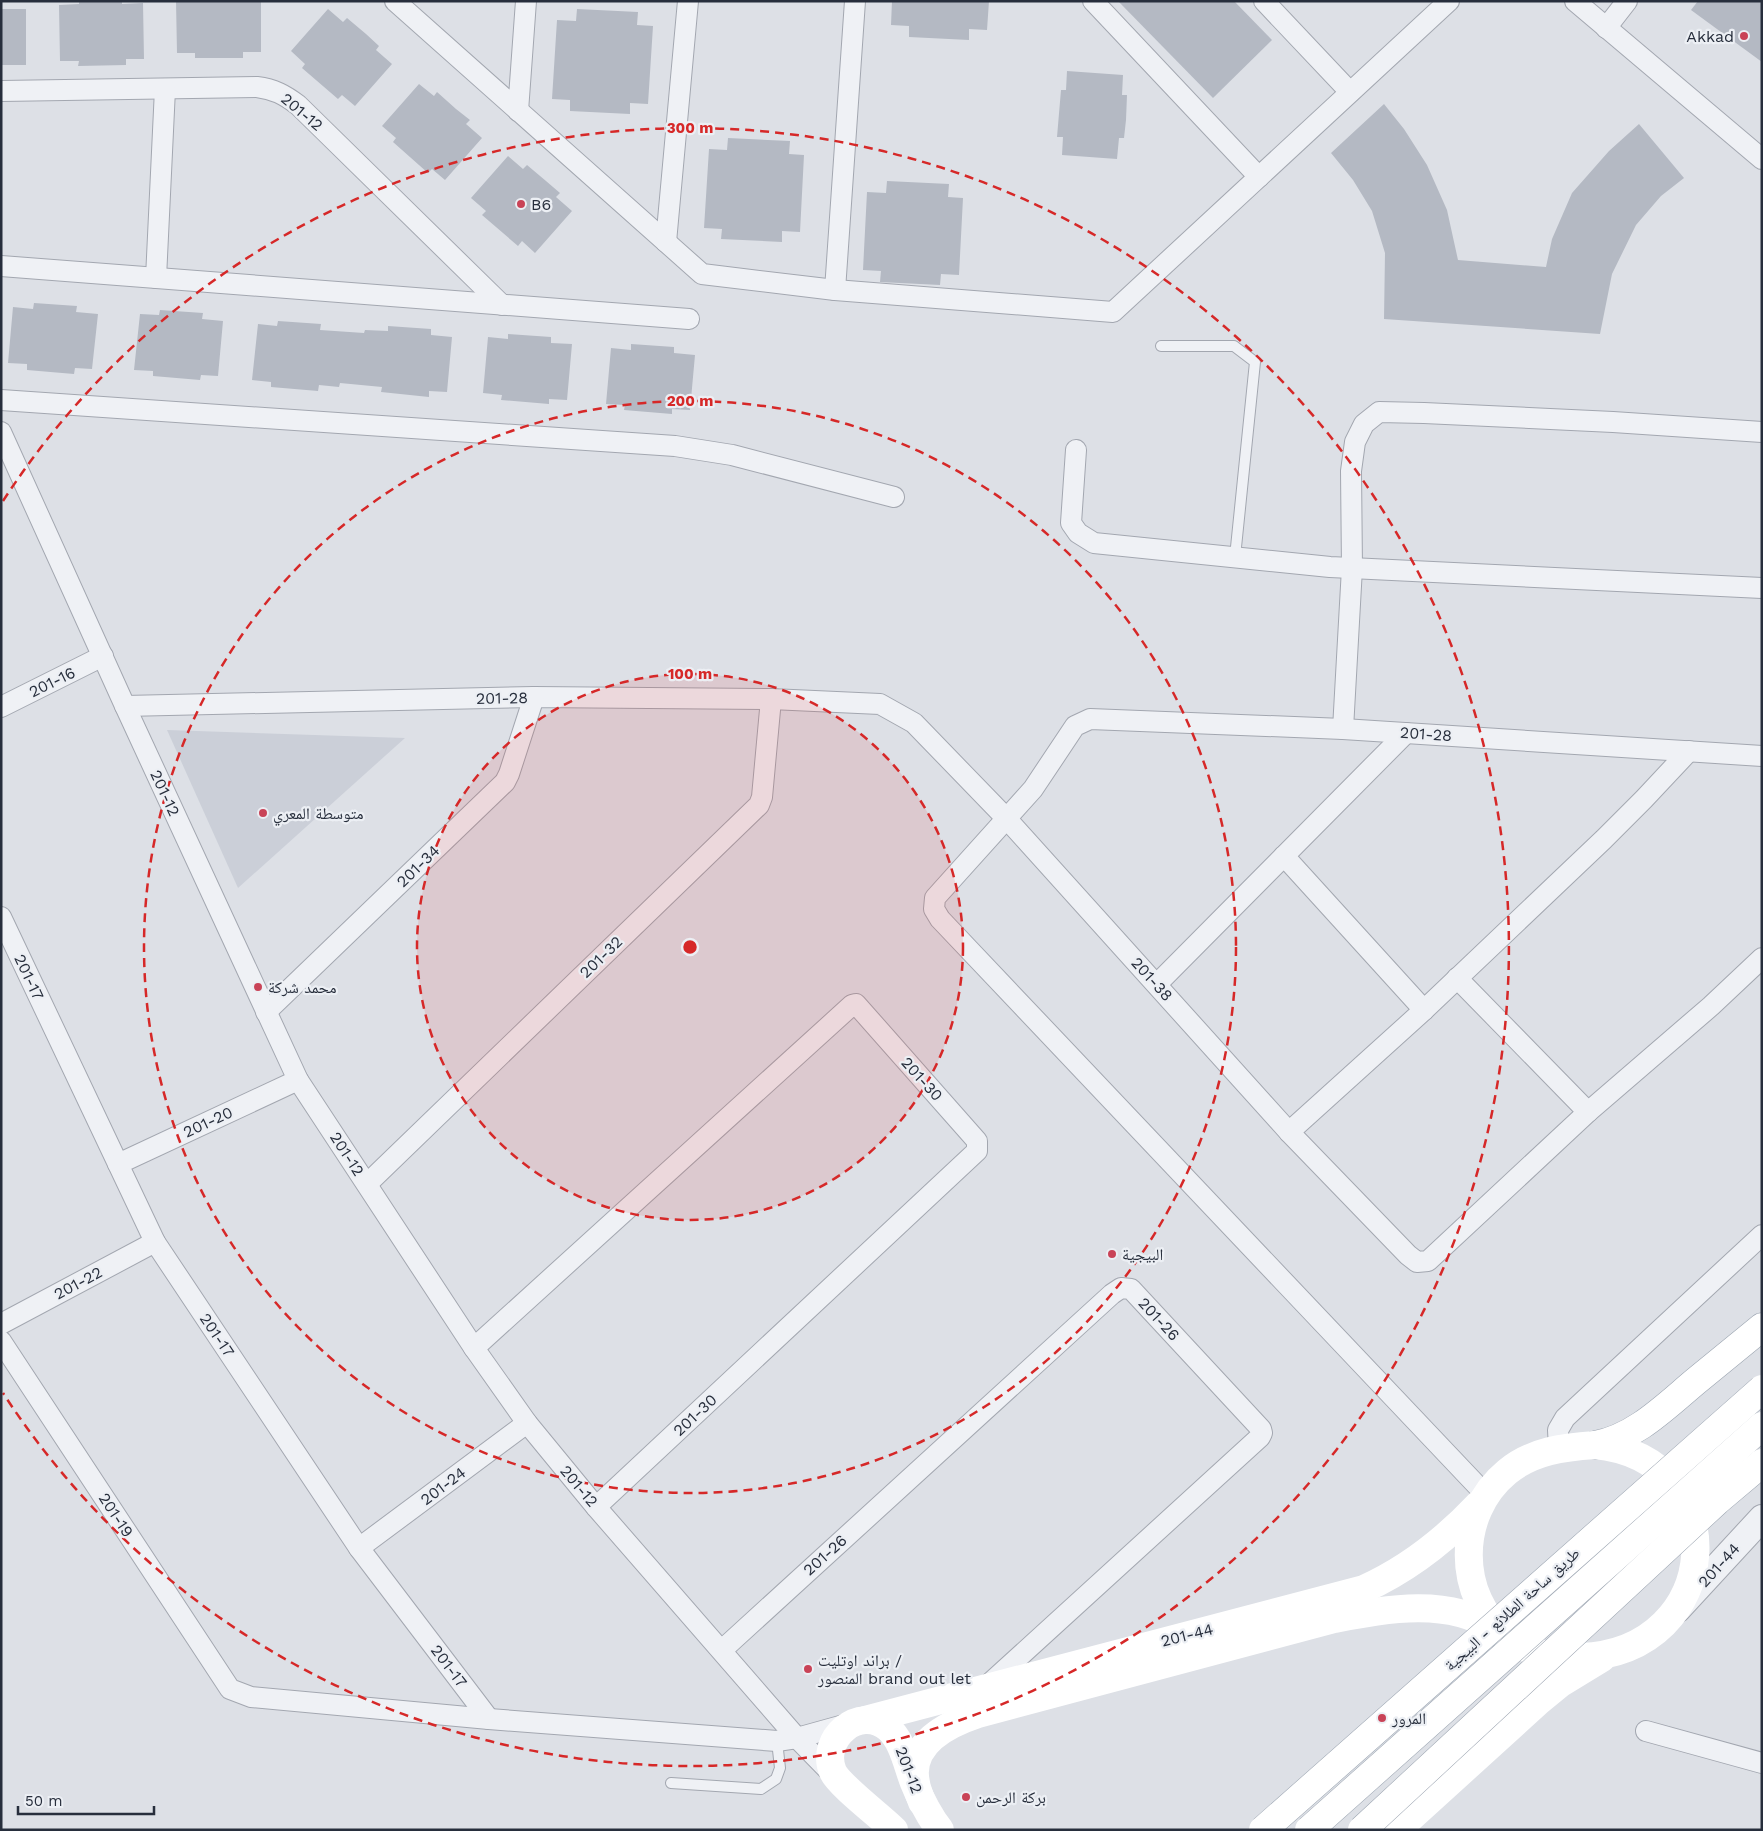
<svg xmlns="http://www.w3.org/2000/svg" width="1763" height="1831" font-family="'Work Sans','Noto Naskh Arabic',sans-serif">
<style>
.built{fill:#cbcfd8}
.building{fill:#b4b9c3}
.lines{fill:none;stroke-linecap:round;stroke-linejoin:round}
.service-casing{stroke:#a3a7b0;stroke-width:12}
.minor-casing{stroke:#a3a7b0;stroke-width:22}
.tertiary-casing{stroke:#a3a7b0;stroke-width:28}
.primary-casing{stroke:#9ca5b1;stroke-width:29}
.service{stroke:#eff1f5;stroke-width:10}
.minor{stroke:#eff1f5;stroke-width:20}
.tertiary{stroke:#eff1f5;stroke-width:26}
.secondary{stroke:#fff;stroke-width:28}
.primary{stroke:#fff;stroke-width:28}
.primary-bridge-casing{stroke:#9ca5b1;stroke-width:29;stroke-linecap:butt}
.primary-bridge{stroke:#fff;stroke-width:28}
.ring{fill:none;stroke:#d62828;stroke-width:2.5;stroke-dasharray:9 6}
.poi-dot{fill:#c94357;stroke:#eceff4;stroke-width:2}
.labels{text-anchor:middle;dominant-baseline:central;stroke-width:4.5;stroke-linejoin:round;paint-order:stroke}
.poi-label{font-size:16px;fill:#272e3c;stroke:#eceff4;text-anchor:start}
.street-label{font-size:16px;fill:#272e3c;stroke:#eceff4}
.centre{fill:#d62828;stroke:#eceff4;stroke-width:2.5}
.ring-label{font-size:15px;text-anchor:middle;font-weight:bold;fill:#d62828;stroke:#eceff4;stroke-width:4.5;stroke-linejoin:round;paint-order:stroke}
</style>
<rect width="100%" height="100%" fill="#dde0e6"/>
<path class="built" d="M167,730l238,8 -167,150z"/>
<g class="building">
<path d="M79,1h43v3l21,-1 1,56h-18v6l-48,1 1,-5h-19l-1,-56 20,-1z"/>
<path d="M176,1h85v51h-18v6h-48v-5h-18z"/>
<path d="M892,1h97l-2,29 -18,-1v11l-60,-3v-11l-18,-1z"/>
<path d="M1118,1h116l38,39 -59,58z"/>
<path d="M1698,1h64v61l-71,-52z"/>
<rect x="1" y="9" width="25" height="56"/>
<path d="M328,9l15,13 4,-4 19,16 13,12 -3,4 16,14 -37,42 -13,-11 -4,4 -36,-31 3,-4 -14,-13z"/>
<path d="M577,9l61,3 -1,13 16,1 -5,78 -18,-1v11l-60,-3v-11l-18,-1 5,-79 19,1z"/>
<path d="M1067,71l56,4 -1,20h5l-1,25 -2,18h-5l-2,21 -55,-4 1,-18h-6l4,-47h5z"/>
<path d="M419,84l15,12 3,-4 19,17 14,11 -4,4 16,14 -37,42 -13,-11 -4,4 -35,-31 3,-4 -14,-12z"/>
<path d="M1384,104l20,25 23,36 20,45 11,50 88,7 6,-28 20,-46 37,-42 30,-27 45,54 -23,18 -25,29 -24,49 -12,60 -216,-15 1,-66 -13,-42 -19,-31 -22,-27z"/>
<path d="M728,138l62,3 -1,13 15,1 -4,77 -18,-1v11l-61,-3 1,-10 -18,-1 5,-79 18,1z"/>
<path d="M508,156l15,13 4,-4 19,16 14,12 -4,4 16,14 -37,42 -13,-12 -4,5 -36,-31 4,-4 -15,-13z"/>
<path d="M887,181l62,3 -1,13 15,1 -4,77 -18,-1 -1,11 -60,-3 1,-11 -18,-1 4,-78 19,1z"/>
<path d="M34,303l43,3 -1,6 22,2 -6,55 -17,-1 -1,6 -47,-4v-6l-19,-1 5,-56 20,2z"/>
<path d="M160,310l43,3 -1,6 21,2 -5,55 -17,-1 -1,5 -47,-4v-5l-19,-1 6,-56 19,1z"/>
<path d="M278,321l43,3 -1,6 44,3 1,-3 23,1v-5l43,3v6l21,2 -5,55 -18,-1v6l-48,-5 1,-5 -42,-4 -1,4 -20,-2 -1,6 -47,-4v-5l-19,-2 6,-56 19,2z"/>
<path d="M508,334l43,3v6l21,1 -5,56 -18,-1v5l-48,-4 1,-5 -19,-2 5,-56 20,2z"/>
<path d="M631,344l43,3v6l21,2 -5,55 -18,-1v5l-48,-4 1,-5 -19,-1 5,-56 20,2z"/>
</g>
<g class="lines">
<defs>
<g id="service">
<path d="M1161,346h73l21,16 -20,195"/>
<path d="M671,1783l90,6 15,-10 4,-11 -3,-27"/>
</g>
<g id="minor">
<path d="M395,1l307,273 133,16 278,22 336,-311"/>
<path d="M1093,1l166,176"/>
<path d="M1264,1l86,91"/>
<path d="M1575,1l187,158"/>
<path d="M1606,28l21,-27"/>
<path d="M1,91l256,-4c17,2 28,8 41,18l204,200"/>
<path d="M518,111l8,-110"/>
<path d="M666,242l22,-241"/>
<path d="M1,266l688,53"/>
<path d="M156,278l9,-189"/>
<path d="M835,290l20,-289"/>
<path d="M1,400l674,46 57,9 162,42"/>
<path d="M1,432l124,274 173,374 176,268 53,75 69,84 201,231 39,40"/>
<path d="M1076,450l-5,73 7,10 16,10 236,24 432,21"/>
<path d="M125,706l409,-9 237,2 109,5 34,19 92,95 283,314 119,123 9,7 11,-1 160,-149 123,-106 51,-48"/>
<path d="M1,707l102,-51"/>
<path d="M1343,729l9,-161 -1,-97 4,-29 9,-18 15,-12 45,1 189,9 149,10"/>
<path d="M1284,856l140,154"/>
<path d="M1,917l154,325 204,306 130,171"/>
<path d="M1457,978l131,134"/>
<path d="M1157,984l249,-251"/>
<path d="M266,1012l239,-230 4,-8 25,-77"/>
<path d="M1289,1132l135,-122 180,-171 40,-40 45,-48"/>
<path d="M118,1164l180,-84"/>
<path d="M367,1184l392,-379 3,-8 9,-98"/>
<path d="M1,1324l154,-82"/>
<path d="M1,1341l229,348 21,8 238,22 288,22 20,-3 54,-15"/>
<path d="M474,1348l378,-343 4,-1 121,137v10l-381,356"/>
<path d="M1559,1448l-1,-18 7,-12 197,-183"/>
<path d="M1486,1495l-546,-576 -6,-10 1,-11 98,-109 42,-63 15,-7 253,10 419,27"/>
<path d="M359,1548l168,-125"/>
<path d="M722,1650l390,-356 9,-6 10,1 130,140 1,4 -2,4 -273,249"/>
<path d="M1646,1731l116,32"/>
</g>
<path id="tertiary" d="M1678,1609l84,-91"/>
<path id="primary" d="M1595,1445c40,-7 71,-39 101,-64 22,-18 44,-36 66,-54"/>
</defs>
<use href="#service" class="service-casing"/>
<use href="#minor" class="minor-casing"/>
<use href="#tertiary" class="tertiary-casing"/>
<use href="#primary" class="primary-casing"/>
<use href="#service" class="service"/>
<use href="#minor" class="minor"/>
<use href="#tertiary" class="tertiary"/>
<g class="secondary">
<path d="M1595,1445c142,14 130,207 -14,212 -27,1 -52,-3 -74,-20 -51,-41 -51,-123 0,-165 25,-21 57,-25 88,-27z"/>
<path d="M865,1720l499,-131c42,-19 82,-50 114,-84"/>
<path d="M922,1802c-2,-6 -5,-12 -6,-19 -9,-39 32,-59 62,-69l356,-95c53,-10 114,-22 162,10"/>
<path d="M894,1830c-14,-14 -54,-44 -61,-58 -14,-33 26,-68 55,-44 15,13 19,37 26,55 7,17 15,33 26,47"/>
<path d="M1397,1830l142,-129 22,-18 41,-25"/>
</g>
<use href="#primary" class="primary"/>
<defs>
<g id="primary-bridge">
<path d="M1263,1830l499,-441"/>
<path d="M1309,1830l453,-404"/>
<path d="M1362,1830l355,-329 45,-38"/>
</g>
</defs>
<use href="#primary-bridge" class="primary-bridge-casing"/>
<use href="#primary-bridge" class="primary-bridge"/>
</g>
<circle cx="690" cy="947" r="273" fill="#d62828" fill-opacity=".12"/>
<g class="ring">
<circle cx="690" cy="947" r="273"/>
<circle cx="690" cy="947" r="546"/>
<path d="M3 501A819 819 0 1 1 3 1393"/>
</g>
<g class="poi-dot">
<circle cx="1744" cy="36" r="5"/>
<circle cx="521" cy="204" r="5"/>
<circle cx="263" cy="813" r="5"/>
<circle cx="258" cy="987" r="5"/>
<circle cx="1112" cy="1254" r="5"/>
<circle cx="808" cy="1669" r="5"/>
<circle cx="1382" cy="1718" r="5"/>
<circle cx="966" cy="1797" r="5"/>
</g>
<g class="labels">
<g class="poi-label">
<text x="1734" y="36" text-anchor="end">Akkad</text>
<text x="531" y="204">B6</text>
<text x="273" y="813">متوسطة المعري</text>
<text x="268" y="987">محمد شركة</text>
<text x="1122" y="1254">البيجية</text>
<text x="818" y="1660">براند اوتليت /<tspan x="818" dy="18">المنصور brand out let</tspan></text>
<text x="1392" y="1718">المرور</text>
<text x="976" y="1797">بركة الرحمن</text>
</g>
<g class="street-label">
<text transform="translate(302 112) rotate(40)">201-12</text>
<text transform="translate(52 682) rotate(-26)">201-16</text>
<text transform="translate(502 698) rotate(-1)">201-28</text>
<text transform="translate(1426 734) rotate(4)">201-28</text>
<text transform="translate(165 793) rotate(65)">201-12</text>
<text transform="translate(418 866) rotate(-44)">201-34</text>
<text transform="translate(601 957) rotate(-44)">201-32</text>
<text transform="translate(29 977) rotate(65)">201-17</text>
<text transform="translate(1152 979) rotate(48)">201-38</text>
<text transform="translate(922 1079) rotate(48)">201-30</text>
<text transform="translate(208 1122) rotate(-25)">201-20</text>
<text transform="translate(347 1154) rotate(57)">201-12</text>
<text transform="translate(78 1283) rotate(-28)">201-22</text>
<text transform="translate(1159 1319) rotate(47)">201-26</text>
<text transform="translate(217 1335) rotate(56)">201-17</text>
<text transform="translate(695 1415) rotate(-43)">201-30</text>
<text transform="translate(443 1486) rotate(-37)">201-24</text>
<text transform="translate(579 1486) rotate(50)">201-12</text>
<text transform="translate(116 1515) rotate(57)">201-19</text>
<text transform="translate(825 1555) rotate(-42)">201-26</text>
<text transform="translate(1719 1565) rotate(-48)">201-44</text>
<text transform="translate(1512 1609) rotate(-42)">طريق ساحة الطلائع - البيجية</text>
<text transform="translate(1187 1635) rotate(-14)">201-44</text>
<text transform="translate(449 1666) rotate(53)">201-17</text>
<text transform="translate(909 1770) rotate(69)">201-12</text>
</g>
</g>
<circle cx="690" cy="947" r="8" class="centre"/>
<g class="ring-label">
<text x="690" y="133">300 m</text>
<text x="690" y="406">200 m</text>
<text x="690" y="679">100 m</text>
</g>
<rect width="1763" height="1831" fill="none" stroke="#272e3c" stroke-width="5"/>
<path d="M18 1806v8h136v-8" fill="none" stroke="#272e3c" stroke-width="2.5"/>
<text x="25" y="1806" font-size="15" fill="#272e3c" stroke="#eceff4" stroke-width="4" paint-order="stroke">50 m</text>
</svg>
